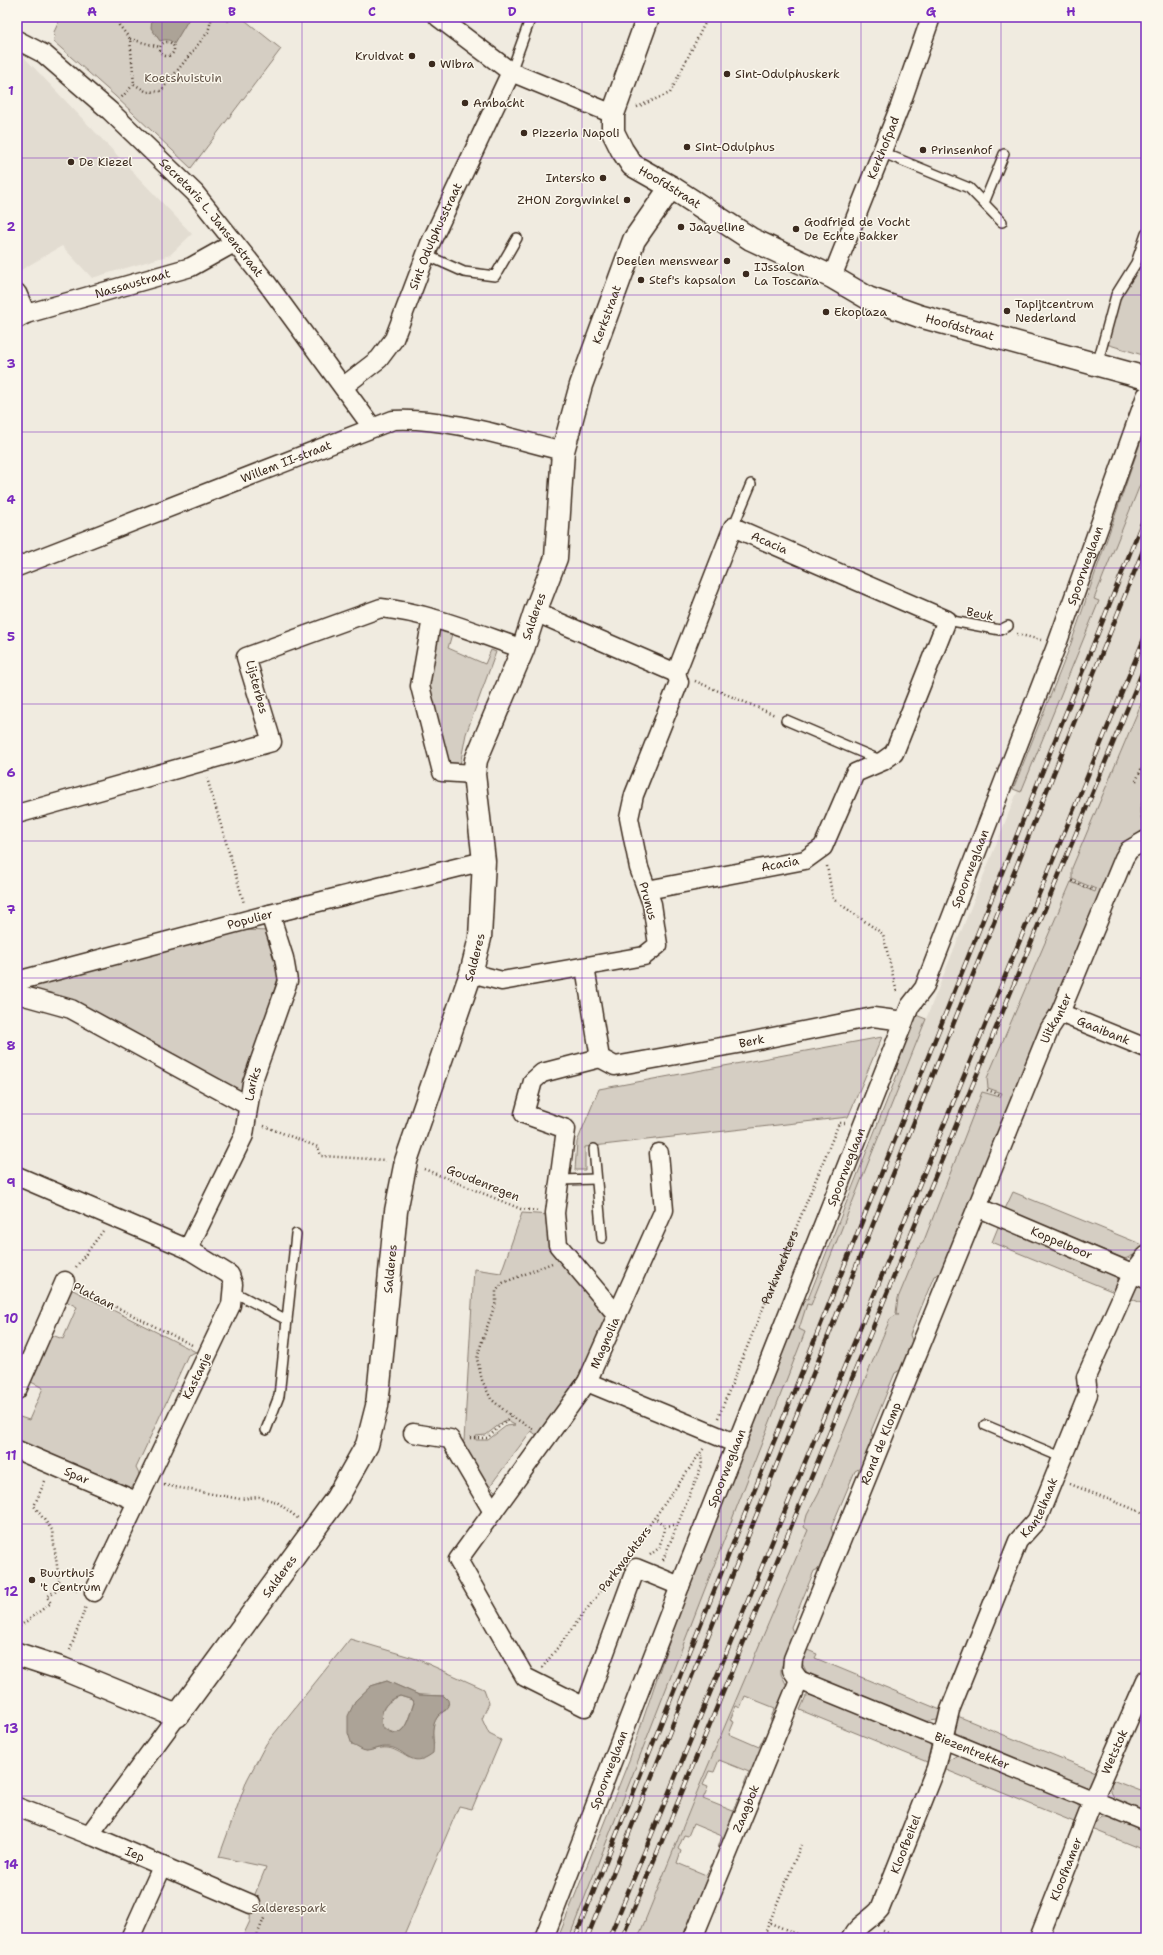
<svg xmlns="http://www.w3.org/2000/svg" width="1163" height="1955" font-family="'Shantell Sans',sans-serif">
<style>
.built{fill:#e2dcd1}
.green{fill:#d5cec3;stroke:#887c70;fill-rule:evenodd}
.water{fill:#aca397;stroke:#7f7367;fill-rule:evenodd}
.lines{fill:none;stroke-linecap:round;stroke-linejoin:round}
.lane-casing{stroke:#3b2a1e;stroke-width:12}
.street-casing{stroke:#3b2a1e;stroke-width:21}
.secondary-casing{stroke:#3b2a1e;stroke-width:25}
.path{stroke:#3b2a1e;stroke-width:2.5;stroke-dasharray:1 3;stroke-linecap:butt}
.lane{stroke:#fbf7ec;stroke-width:9}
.street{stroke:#fbf7ec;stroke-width:18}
.secondary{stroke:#fbf7ec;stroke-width:22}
.rail-casing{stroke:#3b2a1e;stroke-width:4.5}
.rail{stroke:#fbf7ec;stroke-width:3;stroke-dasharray:9;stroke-linecap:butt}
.grid{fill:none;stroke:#7b2cbf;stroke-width:1;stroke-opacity:0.55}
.poi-dot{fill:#3b2a1e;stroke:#fbf7ec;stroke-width:1.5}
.labels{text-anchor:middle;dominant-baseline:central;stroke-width:3;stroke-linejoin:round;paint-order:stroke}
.poi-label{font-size:12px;fill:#3b2a1e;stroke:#fbf7ec;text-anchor:start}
.park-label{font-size:12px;fill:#625347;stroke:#fbf7ec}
.street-label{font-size:12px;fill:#3b2a1e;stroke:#fbf7ec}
.neatline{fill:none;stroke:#7b2cbf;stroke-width:1.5}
.grid-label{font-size:13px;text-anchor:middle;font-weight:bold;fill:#7b2cbf}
</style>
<rect width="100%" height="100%" fill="#f0ebe0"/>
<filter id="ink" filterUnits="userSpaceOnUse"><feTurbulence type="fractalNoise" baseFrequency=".025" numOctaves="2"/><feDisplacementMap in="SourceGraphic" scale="8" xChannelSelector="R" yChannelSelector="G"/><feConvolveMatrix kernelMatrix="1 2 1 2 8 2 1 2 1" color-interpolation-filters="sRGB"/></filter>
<g filter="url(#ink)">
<g class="built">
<path d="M22,55l170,179 -22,21 -78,23 -30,-32 -41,24 -4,-16v-194z"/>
<path d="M1146,470v222l-53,128 18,37 -181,392 -66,151 -165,387 -61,151h-77l243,-635 7,2 207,-515 3,1 77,-190 -4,-2z"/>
</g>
<g class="green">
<path d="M61,17h165l2,5 4,-5h9l40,32 -90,119 -76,-72 -62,-55 2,-5 -2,-2z"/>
<path d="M1146,235v121l-43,-13 13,-48z"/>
<path d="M1146,426v11l-3,8 3,1v24l-52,129 5,2 -78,191 -8,-3 56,-140z"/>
<path d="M435,629l17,5 -4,14 37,16 6,-14 5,2 -30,82 -6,31 -12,-1 -21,-81z"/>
<path d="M1146,692v102l-6,13v6l4,18 -87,172 -10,14 -105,256 -8,3 -24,59 3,8 -11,26 -7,4 -24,58 3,8 -12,28 -7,4 -24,57 3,9 -13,31 -7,3 -23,56 3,8 -13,33v6l6,12 -12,36 -5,-2 5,-12 -30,-12 -5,12 -4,-2 -6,14 4,2 -5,12 30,13 6,-12 4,2 -20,49 -5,-2 5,-12 -30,-12 -5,12 -5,-1 -6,14 5,2 -5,12 30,12 5,-12 5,2 -21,50 -4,-3 4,-12 -29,-12 -5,12 -4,-1 -6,14 3,2 -4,12 29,12 6,-11 5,1 -30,73h-49l61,-151 109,-257 -4,-3 3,-12 12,-23 71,-173 6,-4h3l-3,-2 2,-15 22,-53 3,-2 59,-151 18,5 2,-4 -14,-5 -1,-10 84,-196 24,10 1,-3 -24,-10v-11z"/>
<path d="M242,930l27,1 11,35 -3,15 -34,112 -226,-102z"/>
<path d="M916,1015l10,4 -115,286 -4,-1 -8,25 6,3 -236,606h-11l72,-180 52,-154 120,-306 6,1 91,-229 -4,-2z"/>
<path d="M882,1037l-34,80 -263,30v23h-10l2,-28 22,-53z"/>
<path d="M1013,1192l130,53 -3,7 -15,7 -120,-50z"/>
<path d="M522,1213l29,2 12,45 45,61 -22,58 -45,59 -10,-7 -41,55 9,9 -7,5 -33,-56 5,-3 10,-172 27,4zM505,1420l10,5 -9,1 -18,14h-12v-4l10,-1z"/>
<path d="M999,1225l118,48 1,10 -4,9 -122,-50z"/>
<path d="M1140,1283l6,2v20l-19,-8 4,-8z"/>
<path d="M69,1288l127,64 -8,3 -52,113 4,8 -3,7 -10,7 -110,-47v-27l12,4 14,-32 -14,-7 20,-47 14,5 14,-32 -15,-8z"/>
<path d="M350,1639l67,20 67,30 5,14 -7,16 7,15 12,6 -29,69 -13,-3 -56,132h-161l8,-17 1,-17 15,-37 -47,-10 28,-77 19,-36zM387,1681l32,14 25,1 2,14c-14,8 -15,20 -12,34l-25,14c-20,-12 -20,-12 -43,-7l-11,-50 16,-15z"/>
<path d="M805,1649l12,5 -2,4 128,53 -6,9 -14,2 -116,-49 -5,-10z"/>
<path d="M812,1695l116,47 6,9 -2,13 -132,-54 6,-14z"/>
<path d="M400,1696l13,4 1,2c-6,17 -10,43 -32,24 -3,-15 3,-24 18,-30z"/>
<path d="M955,1715l145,59 -10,12 -7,1 -126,-52 -4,-8z"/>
<path d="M956,1756h6l112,46c9,6 7,13 5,22l-135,-55 5,-9z"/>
<path d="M1112,1780l34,13v20l-30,-12 -5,-9z"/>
<path d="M1102,1817h10l34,14v20l-54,-22 3,-6z"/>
</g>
<g class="water">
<path d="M152,17h38l-16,27c-4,-5 -8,-5 -14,-3l-9,-13z"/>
<path d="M387,1681l32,14 25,1 4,4 1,6c-3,5 -8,6 -11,10 -9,12 -3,23 -5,37 -23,18 -27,-5 -45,-6 -7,-1 -15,4 -22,4 -4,0 -10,-5 -14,-6l-4,-12v-17l7,-15 16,-15zM400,1696l13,4 1,3c-6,16 -10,42 -32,24 -3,-16 3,-26 18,-31z"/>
</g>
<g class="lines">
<defs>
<g id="lane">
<path d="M511,72l20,-55"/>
<path d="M881,152l88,36 33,34"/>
<path d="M984,203l20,-49"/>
<path d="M426,255l38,17 31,4 22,-38"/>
<path d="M1097,365l19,-70 20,-32 10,-29"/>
<path d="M733,527l18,-43"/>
<path d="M947,620l53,10 8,-4"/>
<path d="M786,720l96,41"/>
<path d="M594,1149l8,89"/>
<path d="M560,1180l36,-1"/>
<path d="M232,1291l55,29"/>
<path d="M985,1425l76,32"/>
<path d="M266,1430l13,-34 17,-162"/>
</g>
<g id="street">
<path d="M438,17l73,55 102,42"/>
<path id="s2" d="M17,40l27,14 66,57 85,82 71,89 106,145"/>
<path id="s3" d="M832,277l68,-171 31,-89"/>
<path d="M17,293l9,21"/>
<path id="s4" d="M17,319l9,-5 165,-47 43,-24"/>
<path id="s5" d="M344,386l35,-27 15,-20 36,-95 81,-172"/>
<path id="s6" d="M17,567l376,-147c55,-3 116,18 170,31"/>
<path id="s7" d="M535,612l141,61 57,-146 214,93 -53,133 -11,8 -28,12 -32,74 -18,13 -158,30"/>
<path d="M432,618l-12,68 22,86 32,2"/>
<path d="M17,814l255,-72 -26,-85 135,-49c49,5 95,25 142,41"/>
<path id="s8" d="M585,967l15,91 15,8 128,-23 130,-26 31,4"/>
<path d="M471,973l31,8 142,-25 14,-11 -6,-41 -13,-36 -10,-50 5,-23 45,-113 -3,-9"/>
<path id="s9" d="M17,981l253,-67 214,-53"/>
<path d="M17,994l54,15 176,96"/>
<path id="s10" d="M1060,1013l86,35"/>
<path d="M600,1058l-58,15 -9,8 -9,33 42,15 -11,84 3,32 59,70"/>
<path d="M659,1153l5,57 -77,172 -129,178 67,117 60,30 51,-139 44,18"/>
<path d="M17,1176l171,73 42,26 3,9 -2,21 -137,287"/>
<path id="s11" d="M977,1207l169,72"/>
<path id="s12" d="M188,1249l56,-114 8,-52 36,-102 -4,-23 -14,-44"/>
<path d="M587,1382l150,62"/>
<path d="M17,1390l48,-109"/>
<path d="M413,1433l37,6 43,73"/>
<path id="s13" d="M17,1450l119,51"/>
<path id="s14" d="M799,1680l-7,-10 1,-11 257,-631 10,-15 64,-155 5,-8 17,-10"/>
<path id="s15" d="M799,1680l347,142"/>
<path id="s16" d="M17,1807l78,30 156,67"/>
<path d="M89,1835l88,-119"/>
<path d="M130,1938l32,-71"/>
<path id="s17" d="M544,1938l136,-352 230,-580 14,-18 133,-344 89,-248"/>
<path id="s18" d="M693,1938l106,-258"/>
<path id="s19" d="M851,1938c7,-14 20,-18 29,-29l56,-141 14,-58 68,-169 19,-21 51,-126 -2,-17 46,-103 14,-18"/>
<path id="s20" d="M1039,1938l54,-137 53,-121"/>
</g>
<g id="secondary">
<path id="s21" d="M648,17l-35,97v18l9,18 10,15 39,22 80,52 81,38 36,21 51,18 227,62"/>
<path id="s22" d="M17,1654l46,15 114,47 160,-218 30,-53 10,-39 19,-195 10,-50 65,-188 9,-35 4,-77 -10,-87 2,-14 47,-111 12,-37 21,-54 7,-107 18,-66 53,-145 37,-53"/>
</g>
</defs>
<use href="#lane" class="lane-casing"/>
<use href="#street" class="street-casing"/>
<use href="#secondary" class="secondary-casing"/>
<g class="path">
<path d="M118,17l1,8 11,14 4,45 -13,14"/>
<path d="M130,39l30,8"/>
<circle cx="167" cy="49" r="7"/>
<path d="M134,84l13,8 14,-1 47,-59 4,-15"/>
<path d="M637,107l33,-14 38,-76"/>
<path d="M1017,634l24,6"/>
<path d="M695,681l80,34"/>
<path d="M207,778l37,125"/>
<path d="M1136,781l10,-23"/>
<path d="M1146,805l-3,6 3,11"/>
<path d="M827,866l6,33 50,35 14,59"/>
<path d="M1072,881l21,9"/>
<path d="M987,1090l14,5"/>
<path d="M264,1126l54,21 3,9 65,4"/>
<path d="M424,1169l97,40 18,2"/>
<path d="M76,1267l27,-36"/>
<path d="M80,1289l114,57"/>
<path id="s1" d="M718,1418l121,-295h6"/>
<path d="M533,1429l-22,-13 -20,-17 -9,-19 -5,-21 5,-18 14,-39v-11l7,-8 49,-20"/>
<path d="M470,1438h17l24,-22"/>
<path d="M45,1481l-11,25 18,24 8,57h9l8,3"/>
<path d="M1070,1484l76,30"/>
<path d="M164,1485l76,14 19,-2 18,5 22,17"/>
<path d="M665,1526l9,-1 2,2"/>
<path d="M631,1551l73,-103"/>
<path d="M650,1555l9,-7 6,-22 -10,-8"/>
<path d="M663,1560l39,-95 -1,-10"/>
<path d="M17,1623l3,3 31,-23 -4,-6 13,-10"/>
<path d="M70,1650l16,-44"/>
<path d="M542,1668l71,-93"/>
<path d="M770,1923l37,15"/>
<path d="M883,1931l17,7"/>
<path d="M256,1938l9,-22"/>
<path d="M763,1938l38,-93"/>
</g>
<use href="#lane" class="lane"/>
<use href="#street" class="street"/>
<use href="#secondary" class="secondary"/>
<defs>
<g id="rail">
<path d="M575,1938l571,-1425"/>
<path d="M587,1938l559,-1395"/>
<path d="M609,1938l537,-1304"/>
<path d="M622,1938l524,-1275"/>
</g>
</defs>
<use href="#rail" class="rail-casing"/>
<use href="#rail" class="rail"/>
</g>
</g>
<path class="grid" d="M162,17v1921M302,17v1921M442,17v1921M582,17v1921M721,17v1921M861,17v1921M1001,17v1921M17,158h1129M17,295h1129M17,432h1129M17,568h1129M17,704h1129M17,841h1129M17,978h1129M17,1114h1129M17,1250h1129M17,1387h1129M17,1524h1129M17,1660h1129M17,1796h1129"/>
<g class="poi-dot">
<circle cx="412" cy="56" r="4"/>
<circle cx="432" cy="64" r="4"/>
<circle cx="727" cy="74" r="4"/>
<circle cx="465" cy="103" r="4"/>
<circle cx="524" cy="133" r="4"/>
<circle cx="687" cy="147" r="4"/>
<circle cx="923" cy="150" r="4"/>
<circle cx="71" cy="162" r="4"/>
<circle cx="603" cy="178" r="4"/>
<circle cx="627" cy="200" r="4"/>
<circle cx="681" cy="227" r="4"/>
<circle cx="796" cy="229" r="4"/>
<circle cx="727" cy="261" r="4"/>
<circle cx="746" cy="274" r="4"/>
<circle cx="641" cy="280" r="4"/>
<circle cx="1007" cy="311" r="4"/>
<circle cx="826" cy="312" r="4"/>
<circle cx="32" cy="1580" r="4"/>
</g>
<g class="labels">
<g class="poi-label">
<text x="404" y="56" text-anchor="end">Kruidvat</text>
<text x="440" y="64">Wibra</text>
<text x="735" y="74">Sint-Odulphuskerk</text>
<text x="473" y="103">Ambacht</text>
<text x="532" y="133">Pizzeria Napoli</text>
<text x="695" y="147">Sint-Odulphus</text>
<text x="931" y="150">Prinsenhof</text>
<text x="79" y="162">De Kiezel</text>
<text x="595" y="178" text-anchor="end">Intersko</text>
<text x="619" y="200" text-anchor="end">ZHON Zorgwinkel</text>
<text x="804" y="222">Godfried de Vocht<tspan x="804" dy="14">De Echte Bakker</tspan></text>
<text x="689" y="227">Jaqueline</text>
<text x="719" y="261" text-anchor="end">Deelen menswear</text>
<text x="754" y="267">IJssalon<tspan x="754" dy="14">La Toscana</tspan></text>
<text x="649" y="280">Stef's kapsalon</text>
<text x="1015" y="304">Tapijtcentrum<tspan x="1015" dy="14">Nederland</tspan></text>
<text x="834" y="312">Ekoplaza</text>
<text x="40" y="1573">Buurthuis<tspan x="40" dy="14">'t Centrum</tspan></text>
</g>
<g class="park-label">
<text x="183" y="78">Koetshuistuin</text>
<text x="289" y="1908">Salderespark</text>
</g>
<g class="street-label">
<text stroke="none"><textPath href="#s3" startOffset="139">Kerkhofpad</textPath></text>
<text stroke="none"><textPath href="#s21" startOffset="203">Hoofdstraat</textPath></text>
<text stroke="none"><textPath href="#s2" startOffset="265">Secretaris L. Jansenstraat</textPath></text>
<text stroke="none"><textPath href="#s5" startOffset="180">Sint Odulphusstraat</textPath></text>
<text stroke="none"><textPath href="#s4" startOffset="121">Nassaustraat</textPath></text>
<text stroke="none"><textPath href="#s22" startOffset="1672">Kerkstraat</textPath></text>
<text stroke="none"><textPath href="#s21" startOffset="527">Hoofdstraat</textPath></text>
<text stroke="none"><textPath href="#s6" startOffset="289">Willem II-straat</textPath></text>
<text stroke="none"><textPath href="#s7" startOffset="350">Acacia</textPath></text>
<text stroke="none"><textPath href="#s17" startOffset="1476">Spoorweglaan</textPath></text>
<text transform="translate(980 614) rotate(11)">Beuk</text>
<text stroke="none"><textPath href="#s22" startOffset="1359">Salderes</textPath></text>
<text transform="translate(257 687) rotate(75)">Lijsterbes</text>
<text transform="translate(780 864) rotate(-11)">Acacia</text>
<text stroke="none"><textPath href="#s17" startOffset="1152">Spoorweglaan</textPath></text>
<text transform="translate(648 901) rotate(75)">Prunus</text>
<text stroke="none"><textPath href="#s9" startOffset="241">Populier</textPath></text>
<text stroke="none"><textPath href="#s22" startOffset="1005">Salderes</textPath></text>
<text stroke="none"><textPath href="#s14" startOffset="716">Uitkanter</textPath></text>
<text stroke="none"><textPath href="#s10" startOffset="47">Gaaibank</textPath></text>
<text stroke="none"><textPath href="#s8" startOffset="248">Berk</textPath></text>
<text stroke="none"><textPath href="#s12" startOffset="179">Lariks</textPath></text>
<text stroke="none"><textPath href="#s17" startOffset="828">Spoorweglaan</textPath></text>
<text transform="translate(483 1183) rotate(22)">Goudenregen</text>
<text stroke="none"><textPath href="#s11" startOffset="92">Koppelboor</textPath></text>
<text stroke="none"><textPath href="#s1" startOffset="163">Parkwachters</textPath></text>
<text stroke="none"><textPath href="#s22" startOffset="681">Salderes</textPath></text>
<text transform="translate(94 1296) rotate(27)">Plataan</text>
<text transform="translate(605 1343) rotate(-66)">Magnolia</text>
<text transform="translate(197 1376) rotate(-64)">Kastanje</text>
<text stroke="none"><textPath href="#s14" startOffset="256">Rond de Klomp</textPath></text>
<text stroke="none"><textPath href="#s17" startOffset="504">Spoorweglaan</textPath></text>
<text stroke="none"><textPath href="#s13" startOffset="65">Spar</textPath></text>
<text stroke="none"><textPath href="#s19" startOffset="475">Kantelhaak</textPath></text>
<text transform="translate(625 1559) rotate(-53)">Parkwachters</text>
<text stroke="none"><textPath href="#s22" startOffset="345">Salderes</textPath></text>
<text stroke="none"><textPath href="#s15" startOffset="187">Biezentrekker</textPath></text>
<text stroke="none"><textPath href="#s20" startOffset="201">Wetstok</textPath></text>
<text stroke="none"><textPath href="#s17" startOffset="180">Spoorweglaan</textPath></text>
<text stroke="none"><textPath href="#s18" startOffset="140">Zaagbok</textPath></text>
<text stroke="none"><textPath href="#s19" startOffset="111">Kloofbeitel</textPath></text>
<text stroke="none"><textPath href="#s16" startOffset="127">Iep</textPath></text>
<text stroke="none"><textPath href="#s20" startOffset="74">Kloofhamer</textPath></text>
</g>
</g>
<rect width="1163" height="1955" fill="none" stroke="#fbf7ec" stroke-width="44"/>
<rect x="22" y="22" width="1119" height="1911" class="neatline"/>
<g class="grid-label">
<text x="92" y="16">A</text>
<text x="232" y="16">B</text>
<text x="372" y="16">C</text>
<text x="512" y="16">D</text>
<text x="651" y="16">E</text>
<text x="791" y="16">F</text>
<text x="931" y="16">G</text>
<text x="1071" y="16">H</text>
<text x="11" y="95">1</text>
<text x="11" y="231">2</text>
<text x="11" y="368">3</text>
<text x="11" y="504">4</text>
<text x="11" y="641">5</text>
<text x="11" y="777">6</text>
<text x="11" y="914">7</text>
<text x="11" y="1050">8</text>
<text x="11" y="1187">9</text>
<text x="11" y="1323">10</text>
<text x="11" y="1460">11</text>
<text x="11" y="1596">12</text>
<text x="11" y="1733">13</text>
<text x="11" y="1869">14</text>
</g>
</svg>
